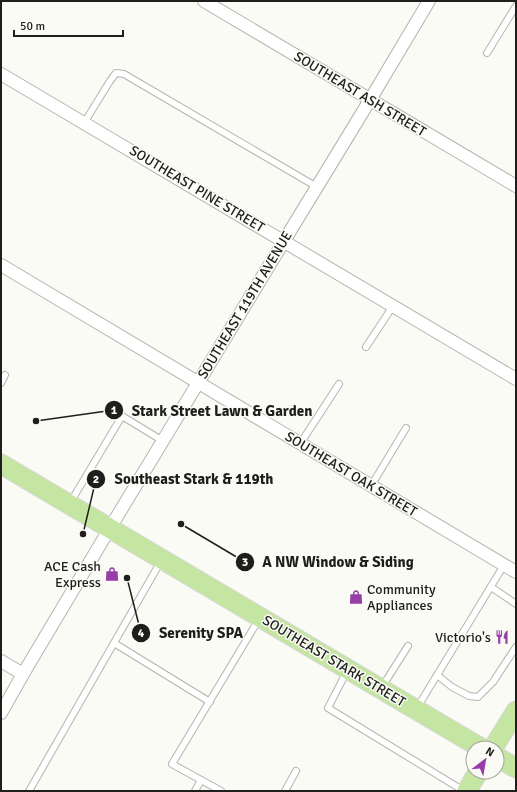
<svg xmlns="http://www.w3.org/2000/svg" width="517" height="792" font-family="Signika,sans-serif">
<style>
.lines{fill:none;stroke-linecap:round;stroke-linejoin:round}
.service-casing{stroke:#b5b4b0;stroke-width:8}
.minor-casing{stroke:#b5b4b0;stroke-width:14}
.primary-casing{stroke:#d7d6d6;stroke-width:21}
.service{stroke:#fff;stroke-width:6}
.minor{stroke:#fff;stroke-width:12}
.primary{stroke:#c5e6a2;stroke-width:19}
.labels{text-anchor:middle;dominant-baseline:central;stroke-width:3;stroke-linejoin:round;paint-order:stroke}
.street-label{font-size:14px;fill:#1f1e1d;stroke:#fbfbf6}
.poi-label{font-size:14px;fill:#1f1e1d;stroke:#fbfbf6;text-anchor:end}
.leader{fill:none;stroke:#1f1e1d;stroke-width:1.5}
.callout-dot{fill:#1f1e1d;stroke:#fbfbf6;stroke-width:1.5}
.mark-label{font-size:12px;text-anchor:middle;font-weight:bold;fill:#fff}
.callout-label{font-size:15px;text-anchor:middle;font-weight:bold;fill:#1f1e1d;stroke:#fbfbf6;stroke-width:3;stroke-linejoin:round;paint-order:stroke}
</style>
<rect width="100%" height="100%" fill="#fbfbf6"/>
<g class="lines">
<defs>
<g id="service">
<path d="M487,53l29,-47"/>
<path d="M84,123l26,-42 6,-8 8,1 193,113"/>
<path d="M366,347l27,-41"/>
<path d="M1,383l4,-8"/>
<path d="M300,444l39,-60"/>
<path d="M371,486l35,-58"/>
<path d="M70,503l52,-87 41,25"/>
<path d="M491,587l25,17"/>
<path d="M114,643l96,59"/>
<path d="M347,671l-19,37 136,83"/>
<path d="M437,675l15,12 17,9 9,1 15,-15 23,-35"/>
<path d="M382,687l26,-41"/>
<path d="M417,708l87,-143"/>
<path d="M29,791l132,-230"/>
<path d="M195,791l6,-11"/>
<path d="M221,791l-49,-27 87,-145"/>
<path d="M285,791l11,-20"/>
</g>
<g id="minor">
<path d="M204,1l312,185"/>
<path d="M1,74l515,305"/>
<path d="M1,265l515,307"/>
<path d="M1,661l22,13"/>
<path d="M1,713l22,-39 87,-146 174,-287 86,-141 59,-99"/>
</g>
<g id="primary">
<path d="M1,464l480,284"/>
<path d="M493,748l23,-37"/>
<path d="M497,757l19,11"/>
<path d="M467,791l11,-19"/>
</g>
</defs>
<use href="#service" class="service-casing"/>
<use href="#minor" class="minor-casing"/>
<use href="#primary" class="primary-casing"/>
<use href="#service" class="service"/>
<use href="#minor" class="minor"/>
<use href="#primary" class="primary"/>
</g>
<defs>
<symbol id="shop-bare" viewBox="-9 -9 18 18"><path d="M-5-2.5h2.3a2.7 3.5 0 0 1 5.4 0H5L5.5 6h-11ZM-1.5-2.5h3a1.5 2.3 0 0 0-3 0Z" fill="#983ea9" stroke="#fbfbf6" stroke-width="2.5" paint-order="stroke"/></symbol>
<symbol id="restaurant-bare" viewBox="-9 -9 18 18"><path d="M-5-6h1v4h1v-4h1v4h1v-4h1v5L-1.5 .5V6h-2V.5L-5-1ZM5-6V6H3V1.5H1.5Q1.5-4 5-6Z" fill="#983ea9" stroke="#fbfbf6" stroke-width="2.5" paint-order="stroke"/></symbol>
</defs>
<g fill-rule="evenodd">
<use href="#shop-bare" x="102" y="564" width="20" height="20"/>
<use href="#shop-bare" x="346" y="587" width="20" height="20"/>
<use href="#restaurant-bare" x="492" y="627" width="20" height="20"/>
</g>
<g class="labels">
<g class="street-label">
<text transform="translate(360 94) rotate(31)">SOUTHEAST ASH STREET</text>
<text transform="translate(197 189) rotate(31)">SOUTHEAST PINE STREET</text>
<text transform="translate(245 305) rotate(-59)">SOUTHEAST 119TH AVENUE</text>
<text transform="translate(351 474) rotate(31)">SOUTHEAST OAK STREET</text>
<text transform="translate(334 661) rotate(31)">SOUTHEAST STARK STREET</text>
</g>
<g class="poi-label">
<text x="101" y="566">ACE Cash<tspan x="101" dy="16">Express</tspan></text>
<text x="367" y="589" text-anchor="start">Community<tspan x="367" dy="16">Appliances</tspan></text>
<text x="491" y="637">Victorio's</text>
</g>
</g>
<path class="leader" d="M36 421L114 410M83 534L96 479M181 524L245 562M127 578L141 633"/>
<g class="callout-dot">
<circle cx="36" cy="421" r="4"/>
<circle cx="83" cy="534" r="4"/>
<circle cx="181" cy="524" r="4"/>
<circle cx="127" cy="578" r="4"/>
<circle cx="114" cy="410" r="10"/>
<circle cx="96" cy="479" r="10"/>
<circle cx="245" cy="562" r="10"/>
<circle cx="141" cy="633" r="10"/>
</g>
<g class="mark-label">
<text x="114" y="414">1</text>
<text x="96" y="483">2</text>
<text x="245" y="566">3</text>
<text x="141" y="637">4</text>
</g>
<g class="callout-label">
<text x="222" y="416">Stark Street Lawn &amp; Garden</text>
<text x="194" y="484">Southeast Stark &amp; 119th</text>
<text x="338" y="567">A NW Window &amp; Siding</text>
<text x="201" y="638">Serenity SPA</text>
</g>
<rect width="517" height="792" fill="none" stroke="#1f1e1d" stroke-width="4"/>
<g transform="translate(485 760) rotate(31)"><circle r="19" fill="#fbfbf6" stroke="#a3a39f"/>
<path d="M0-3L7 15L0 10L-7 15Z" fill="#983ea9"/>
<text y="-6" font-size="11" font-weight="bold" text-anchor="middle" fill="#1f1e1d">N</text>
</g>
<path d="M14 30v6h109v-6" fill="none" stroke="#1f1e1d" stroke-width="2"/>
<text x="20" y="30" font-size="12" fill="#1f1e1d" stroke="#fbfbf6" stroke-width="3" paint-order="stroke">50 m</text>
</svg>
